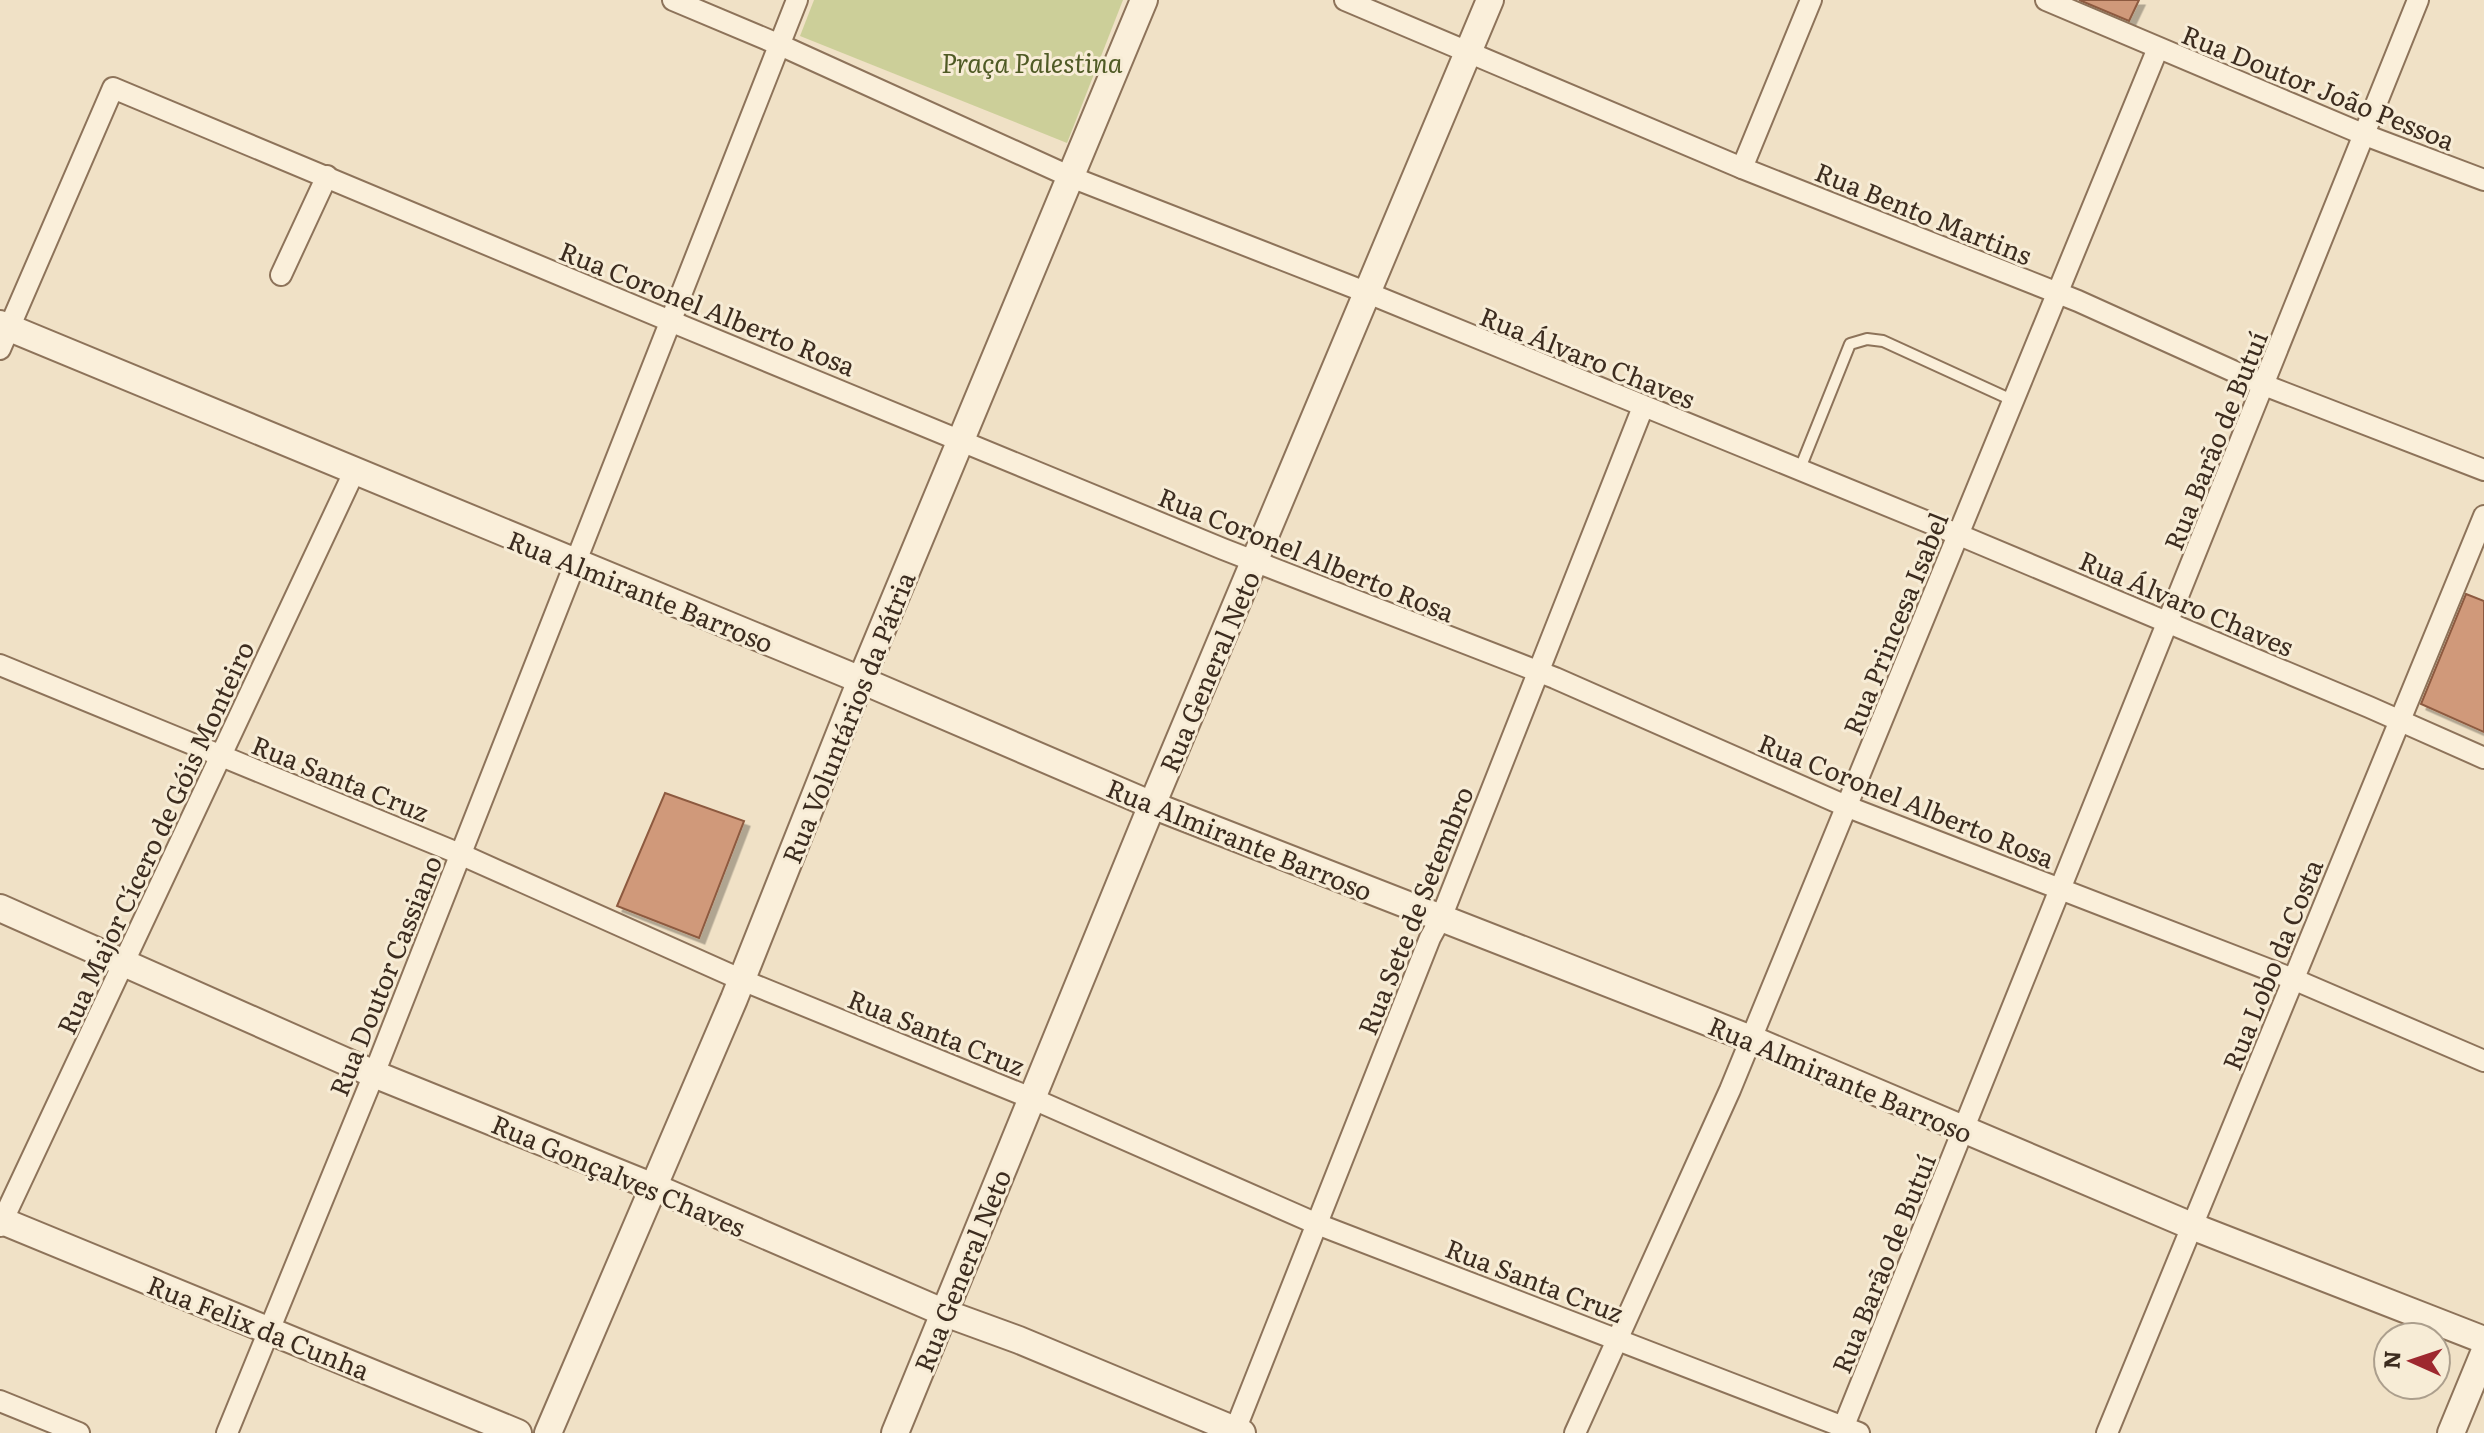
<svg xmlns="http://www.w3.org/2000/svg" width="2484" height="1433" font-family="Literata,serif">
<style>
.green{fill:#cccf99}
.building{fill:#d0997a;stroke:#8d5a3f;stroke-width:2;filter:url(#shadow)}
.lines{fill:none;stroke-linecap:round;stroke-linejoin:round}
.service-casing{stroke:#8d735a;stroke-width:14}
.minor-casing{stroke:#8d735a;stroke-width:24}
.tertiary-casing{stroke:#8d735a;stroke-width:30}
.service{stroke:#faefda;stroke-width:10}
.minor{stroke:#faefda;stroke-width:20}
.tertiary{stroke:#faefda;stroke-width:26}
.labels{text-anchor:middle;dominant-baseline:central;stroke-width:6;stroke-linejoin:round;paint-order:stroke}
.park-label{font-size:26px;font-style:italic;fill:#4f5a25;stroke:#f7ecd6}
.street-label{font-size:26px;fill:#3c2c1f;stroke:#f7ecd6}
</style>
<defs>
<filter id="shadow"><feDropShadow dx="5.5" dy="5.5" stdDeviation="0" flood-color="#0004"/></filter>
</defs>
<rect width="100%" height="100%" fill="#f0e1c6"/>
<path class="green" d="M814,0h309l-56,143 -267,-107z"/>
<g class="building">
<path d="M2079,0h60l-10,21z"/>
<path d="M2466,594l18,7v131l-63,-28z"/>
<path d="M665,793l79,28 -45,117 -82,-32z"/>
</g>
<g class="lines">
<defs>
<path id="service" d="M1799,471l51,-127 17,-5 16,2 129,59"/>
<g id="minor">
<path d="M673,0l107,45 291,132 297,116 589,241 412,173 115,51"/>
<path d="M1345,0l397,168 336,133 186,84 220,85"/>
<path d="M2046,0l319,135 119,45"/>
<path d="M1742,168l69,-168"/>
<path d="M281,275l46,-99"/>
<path d="M0,349l113,-261 557,233 553,228 332,129 293,129 445,172 191,82"/>
<path d="M0,665l460,189 282,126 289,118 286,126 542,209"/>
<path d="M0,1226l355,-756"/>
<path d="M0,1401l79,32"/>
<path d="M227,1433l147,-359 423,-1074"/>
<path d="M1234,1433l196,-495 11,-20 202,-511"/>
<path d="M1575,1433l155,-343 428,-1042"/>
<path d="M1841,1433l577,-1433"/>
<path d="M2107,1433l377,-917"/>
</g>
<g id="tertiary">
<path d="M0,324l861,356 291,125 599,234 443,188 290,113"/>
<path d="M0,908l374,166 282,114 289,125 74,27 223,93"/>
<path d="M0,1220l518,213"/>
<path d="M548,1433l186,-434 127,-319 283,-680"/>
<path d="M895,1433l257,-628 338,-805"/>
<path d="M2451,1433l33,-80"/>
</g>
</defs>
<use href="#service" class="service-casing"/>
<use href="#minor" class="minor-casing"/>
<use href="#tertiary" class="tertiary-casing"/>
<use href="#service" class="service"/>
<use href="#minor" class="minor"/>
<use href="#tertiary" class="tertiary"/>
</g>
<g class="labels">
<g class="park-label">
<text x="1032" y="61">Praça Palestina</text>
</g>
<g class="street-label">
<text transform="translate(2319 86) rotate(22)">Rua Doutor João Pessoa</text>
<text transform="translate(1924 212) rotate(22)">Rua Bento Martins</text>
<text transform="translate(708 307) rotate(22)">Rua Coronel Alberto Rosa</text>
<text transform="translate(1588 356) rotate(22)">Rua Álvaro Chaves</text>
<text transform="translate(2214 440) rotate(-68)">Rua Barão de Butuí</text>
<text transform="translate(1307 553) rotate(22)">Rua Coronel Alberto Rosa</text>
<text transform="translate(641 590) rotate(22)">Rua Almirante Barroso</text>
<text transform="translate(2187 602) rotate(23)">Rua Álvaro Chaves</text>
<text transform="translate(1894 623) rotate(-68)">Rua Princesa Isabel</text>
<text transform="translate(1208 671) rotate(-67)">Rua General Neto</text>
<text transform="translate(847 717) rotate(-68)">Rua Voluntários da Pátria</text>
<text transform="translate(341 777) rotate(22)">Rua Santa Cruz</text>
<text transform="translate(1907 799) rotate(22)">Rua Coronel Alberto Rosa</text>
<text transform="translate(154 837) rotate(-65)">Rua Major Cícero de Góis Monteiro</text>
<text transform="translate(1240 838) rotate(22)">Rua Almirante Barroso</text>
<text transform="translate(1414 910) rotate(-68)">Rua Sete de Setembro</text>
<text transform="translate(2271 964) rotate(-68)">Rua Lobo da Costa</text>
<text transform="translate(384 975) rotate(-68)">Rua Doutor Cassiano</text>
<text transform="translate(937 1031) rotate(22)">Rua Santa Cruz</text>
<text transform="translate(1841 1078) rotate(23)">Rua Almirante Barroso</text>
<text transform="translate(619 1174) rotate(23)">Rua Gonçalves Chaves</text>
<text transform="translate(1882 1263) rotate(-68)">Rua Barão de Butuí</text>
<text transform="translate(961 1270) rotate(-68)">Rua General Neto</text>
<text transform="translate(1535 1279) rotate(21)">Rua Santa Cruz</text>
<text transform="translate(259 1326) rotate(22)">Rua Felix da Cunha</text>
</g>
</g>
<g transform="translate(2412 1361) rotate(273)"><circle r="38" fill="#f7ecd6" stroke="#ac9f8d" stroke-width="2"/>
<path d="M0-6L14 30L0 20L-14 30Z" fill="#9e282f"/>
<text y="-12" font-size="22" font-weight="bold" text-anchor="middle" fill="#3c2c1f">N</text>
</g>
</svg>
